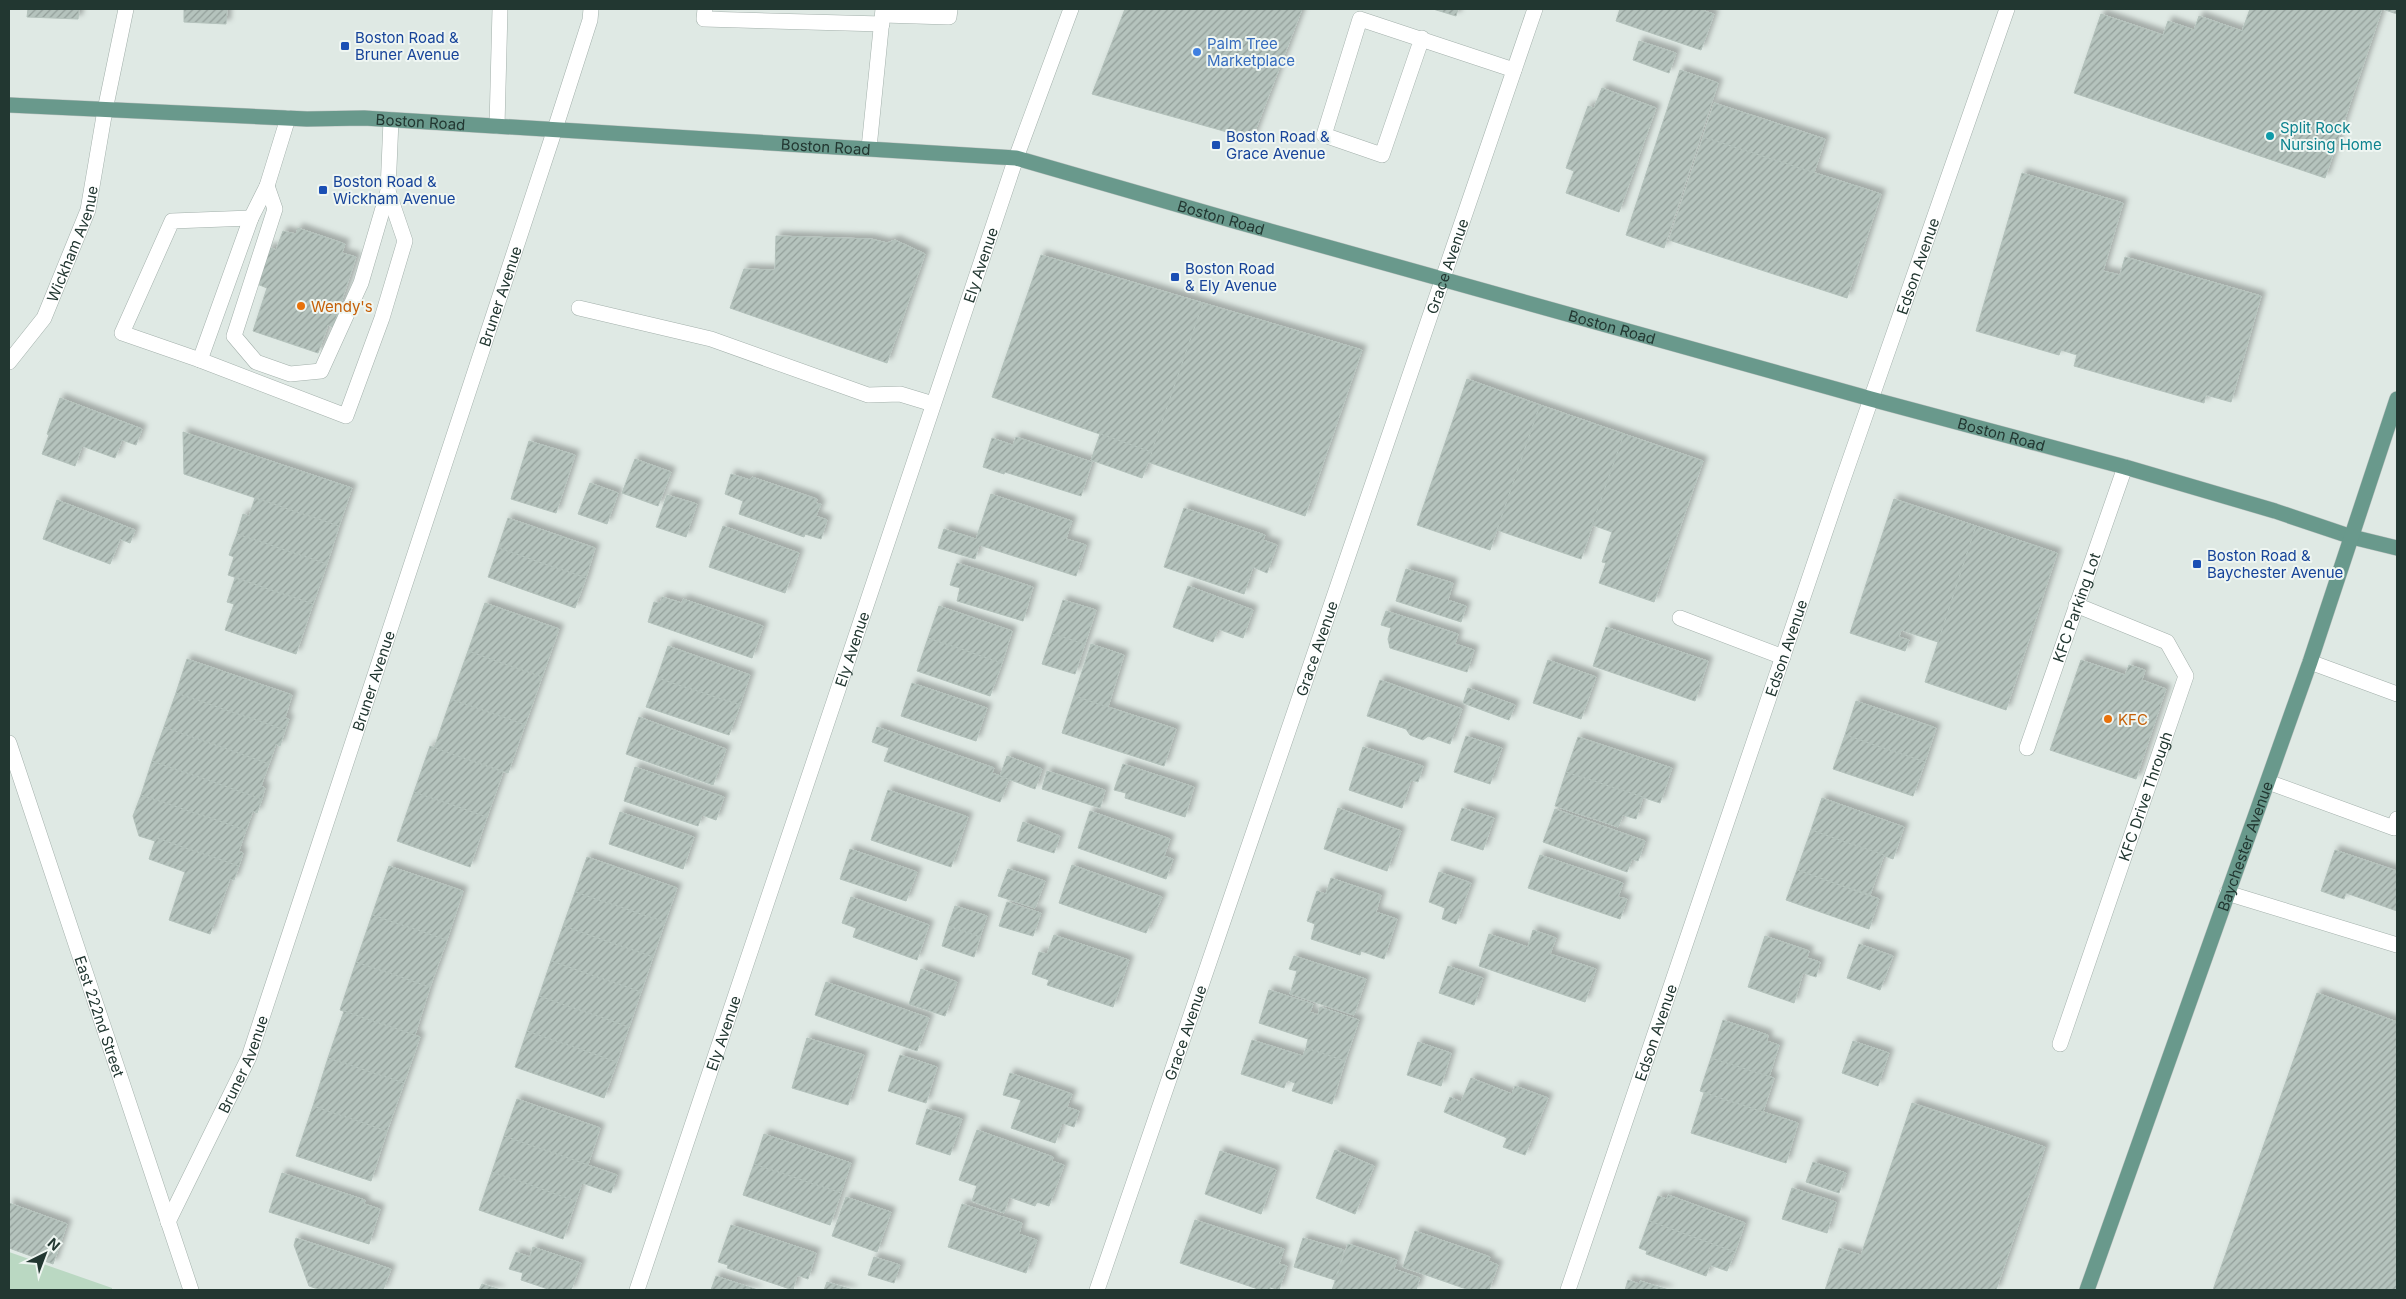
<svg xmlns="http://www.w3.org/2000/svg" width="2406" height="1299" font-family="Inter,sans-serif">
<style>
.park{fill:#bad8c2}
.building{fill:url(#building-hatch);stroke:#b3c1bb;filter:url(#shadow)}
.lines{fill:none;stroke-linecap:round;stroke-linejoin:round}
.service-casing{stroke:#a3b0ab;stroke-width:16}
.minor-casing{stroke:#a3b0ab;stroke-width:16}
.tertiary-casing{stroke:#a3b0ab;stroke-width:16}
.primary-casing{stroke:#bdc3c1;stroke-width:16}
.service{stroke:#fff;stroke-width:15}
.minor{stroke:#fff;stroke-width:15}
.tertiary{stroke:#fff;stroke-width:15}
.primary{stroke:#69998c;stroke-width:15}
.transit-dot{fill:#1a4fb4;stroke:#eff6f2;stroke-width:2}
.shop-dot{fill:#3f7fe0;stroke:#eff6f2;stroke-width:2}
.culture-dot{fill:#0f9aa8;stroke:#eff6f2;stroke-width:2}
.food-dot{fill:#e8710a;stroke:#eff6f2;stroke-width:2}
.labels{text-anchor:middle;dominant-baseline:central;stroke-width:4;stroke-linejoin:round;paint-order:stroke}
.transit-label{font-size:15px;fill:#164399;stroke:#eff6f2;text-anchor:start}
.shop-label{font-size:15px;fill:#366cbe;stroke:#eff6f2;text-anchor:start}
.street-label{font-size:15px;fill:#223731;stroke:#eff6f2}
.culture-label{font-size:15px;fill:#0d838f;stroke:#eff6f2;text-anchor:start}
.food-label{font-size:15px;fill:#c56008;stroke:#eff6f2;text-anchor:start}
</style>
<defs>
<pattern id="building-hatch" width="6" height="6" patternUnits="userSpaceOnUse" patternTransform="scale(1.25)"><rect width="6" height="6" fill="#b5c3bd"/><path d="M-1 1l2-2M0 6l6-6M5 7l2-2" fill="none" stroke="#939f9a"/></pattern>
<filter id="shadow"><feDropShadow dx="4.5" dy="-4.5" stdDeviation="2.5" flood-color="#0004"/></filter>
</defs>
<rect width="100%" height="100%" fill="#dfe9e4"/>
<path class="park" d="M9,1252l103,36v2h-103z"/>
<g class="building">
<path d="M28,9h51l-1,10 -51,-2z"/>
<path d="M184,9h43l-1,15 -42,-2z"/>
<path d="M1125,9h177l-50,130 -160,-45z"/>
<path d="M1433,9h25l-2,7z"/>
<path d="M1620,9h79l15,5 -13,36 -85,-29z"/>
<path d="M2250,9h147v5l-15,-5 -57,169 -251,-85 27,-79 62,21 5,-14 26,9 5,-14 43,15z"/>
<path d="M1639,41l37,12 -7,20 -36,-13z"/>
<path d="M1680,70l38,13 -54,165 -38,-13z"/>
<path d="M1602,88l54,20 -37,104 -53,-19 8,-22 -8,-3 22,-62 6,2z"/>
<path d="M1714,103l111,36 -11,34 -111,-36z"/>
<path d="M1703,137l178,57 -34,104 -178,-58z"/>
<path d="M2022,173l101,30 -20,68 17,4 5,-18 136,39 -30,106 -25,-7 -2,8 -130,-37 3,-11 -16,-5 -2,5 -83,-24z"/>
<path d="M298,228l47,16 -3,9 14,4 -23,70 -5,-2 -10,28 -65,-22 14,-43 -10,-4 12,-37 7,3 7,-19 13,3z"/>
<path d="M776,236l95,3 16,4 8,-3 30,14 -38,109 -157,-55 14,-39 31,1z"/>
<path d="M1041,255l162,48 -51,149 -160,-55z"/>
<path d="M1203,303l159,47 -57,166 -157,-54z"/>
<path d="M1467,379l73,26 -50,145 -73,-25z"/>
<path d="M60,398l82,31 -6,16 -14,-5 -7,18 -33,-12 -7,20 -33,-12 7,-19 -2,-1z"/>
<path d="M1540,405l84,29 -43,125 -84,-29z"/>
<path d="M183,432l169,56 -13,38 -155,-52z"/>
<path d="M1100,434l52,18 -10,26 -51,-18z"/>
<path d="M1624,434l79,27 -49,141 -55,-19 7,-20 -4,-1 10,-30 -20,-7z"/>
<path d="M1016,437l76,25 -11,34 -76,-24 -1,2 -21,-7 9,-29 21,7z"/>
<path d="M529,441l46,14 -19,58 -45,-14z"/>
<path d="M635,459l36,13 -13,34 -36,-13z"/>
<path d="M731,474l19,6 2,-3 65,22 -1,4 5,1 -5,12 11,4 -6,19 -16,-5 -1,3 -65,-23 4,-13 -18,-7z"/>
<path d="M590,483l28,10 -11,31 -29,-10z"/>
<path d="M991,494l81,27 -6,18 20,6 -10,31 -97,-31 -4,14 -37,-11 6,-19 32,10z"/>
<path d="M667,495l30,9 -11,33 -30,-10z"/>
<path d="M255,498l84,28 -12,38 -90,-30 6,-20 6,2z"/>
<path d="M1894,499l82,27 -38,116 -37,-12 -2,7 10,3 -4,11 -55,-18z"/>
<path d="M57,500l78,30 -5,13 -10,-4 -10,25 -67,-25z"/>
<path d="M1184,508l81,27 -2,5 14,5 -10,28 -14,-6 -9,27 -80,-27z"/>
<path d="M508,518l87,30 -9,30 -88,-30z"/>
<path d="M723,526l76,27 -14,40 -76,-26z"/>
<path d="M1976,526l81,27 -51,157 -81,-28z"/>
<path d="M237,534l90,30 -14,40 -85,-29 6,-18 -5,-2z"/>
<path d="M498,548l88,30 -11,30 -87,-31z"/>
<path d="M957,563l76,24 -10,34 -66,-20 3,-13 -10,-3z"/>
<path d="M1406,569l47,14 -5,17 18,6 -5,16 -65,-21z"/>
<path d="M235,578l78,26 -17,50 -71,-24 9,-26 -7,-2z"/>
<path d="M1188,586l65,24 -10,28 -25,-9 -5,13 -40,-15z"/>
<path d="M662,597l20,6 1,-4 80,27 -11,32 -104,-36 6,-20 6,1z"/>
<path d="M1063,600l33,10 -11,34 -33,-10z"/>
<path d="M485,603l74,26 -17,48 -74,-26z"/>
<path d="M939,606l73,25 -10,32 -74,-25z"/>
<path d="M1386,611l72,23 -3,10 19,6 -7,22 -77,-24 -2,-9 3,-11 -10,-3z"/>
<path d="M1606,627l102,34 -13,40 -102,-35z"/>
<path d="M1052,634l33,10 -10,30 -33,-10z"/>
<path d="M928,638l74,25 -12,33 -73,-25z"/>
<path d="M1091,644l33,11 -16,52 -34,-11z"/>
<path d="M668,646l82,29 -10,30 -83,-27z"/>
<path d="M468,651l74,26 -17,48 -74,-26z"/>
<path d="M187,659l105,36 -7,23 4,1 -4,11 -109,-37z"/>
<path d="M1548,660l48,17 -15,42 -48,-16z"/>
<path d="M2081,660l44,15 4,-10 16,5 -3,10 24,9 -30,90 -86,-29z"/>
<path d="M657,678l83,27 -11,30 -83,-28z"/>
<path d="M1380,680l82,29 -12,35 -22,-8 -5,4 -13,-5 -4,-6 -39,-13z"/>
<path d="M912,683l75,25 -11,33 -75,-25z"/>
<path d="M1468,688l47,17 -6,15 -46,-17z"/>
<path d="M176,693l109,37 -5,16 -4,-2 -7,20 -105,-37z"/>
<path d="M1074,696l102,33 -12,37 -102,-33z"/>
<path d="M451,699l74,26 -17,48 -74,-25z"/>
<path d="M1856,701l80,27 -11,34 -80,-27z"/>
<path d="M639,717l87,32 -13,36 -87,-31z"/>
<path d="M164,727l105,37 -8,22 4,2 -3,11 -110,-38z"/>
<path d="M877,727l117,41 -2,5 17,6 -9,23 -116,-41 5,-13 -17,-6z"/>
<path d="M1845,735l80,27 -12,34 -80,-27z"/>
<path d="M1466,736l36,12 -12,36 -36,-12z"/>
<path d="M1578,737l94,31 -12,35 -94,-31z"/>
<path d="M430,746l73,26 -16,45 -73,-25z"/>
<path d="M1363,747l60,19 -5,16 -7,-2 -9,28 -53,-18z"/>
<path d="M1007,756l35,13 -7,20 -35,-13z"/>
<path d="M152,761l110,38 -5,14 -4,-2 -7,19 -105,-35z"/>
<path d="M1123,764l71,23 -9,30 -60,-19 1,-5 -12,-3z"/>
<path d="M635,767l89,30 -8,23 -14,-5 -4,11 -74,-25z"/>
<path d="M1047,771l58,19 -5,18 -58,-19z"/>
<path d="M1566,772l77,25 -7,22 -13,-4 -5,12 -63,-21z"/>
<path d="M888,790l80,27 -17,50 -80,-27z"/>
<path d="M414,792l73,25 -17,50 -73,-26z"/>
<path d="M141,795l105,35 -7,21 4,2 -4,13 -83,-28 -1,3 -16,-5 -6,-20z"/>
<path d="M1822,798l82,29 -11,32 -82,-29z"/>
<path d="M1338,808l63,23 -14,40 -63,-22z"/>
<path d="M1462,808l32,10 -11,32 -32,-10z"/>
<path d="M1555,809l90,32 -7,20 -6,-2 -5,13 -84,-30z"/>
<path d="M1090,811l80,28 -6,17 9,3 -7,20 -88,-31z"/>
<path d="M620,812l74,25 -11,32 -74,-25z"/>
<path d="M1023,822l37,14 -6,17 -37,-12z"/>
<path d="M1811,830l73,25 -14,40 -73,-25z"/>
<path d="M156,838l83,28 -5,14 -4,-1 -20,55 -41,-14 16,-48 -36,-13z"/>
<path d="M850,849l67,23 -11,29 -66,-22z"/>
<path d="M2335,850l62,21v40l-51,-18 -2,6 -23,-8z"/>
<path d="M1540,855l83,28 -5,14 9,2 -7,20 -92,-31z"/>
<path d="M587,857l90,31 -12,34 -90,-30z"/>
<path d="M1072,865l90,32 -16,36 -87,-30z"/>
<path d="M389,866l74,25 -16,49 -75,-25z"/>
<path d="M1008,869l37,12 -10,27 -37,-12z"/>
<path d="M1797,870l82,29 -10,30 -83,-29z"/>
<path d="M1439,872l32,11 -15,41 -14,-5 3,-11 -16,-6z"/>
<path d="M1331,878l50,17 -5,17 21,7 -13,40 -23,-8 -1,4 -49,-16 4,-15 -8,-3 10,-30 9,3z"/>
<path d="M575,892l90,30 -12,35 -90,-31z"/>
<path d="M851,897l78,28 -12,35 -64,-23 3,-9 -14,-5z"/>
<path d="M1007,902l34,11 -8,23 -34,-10z"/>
<path d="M955,906l32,10 -7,21 -32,-11z"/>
<path d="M372,915l75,25 -17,47 -74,-25z"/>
<path d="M563,926l90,31 -12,35 -90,-31z"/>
<path d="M948,926l32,11 -6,20 -32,-11z"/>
<path d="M1533,930l23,8 -6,16 46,15 -11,33 -106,-36 10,-32 39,13z"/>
<path d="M1054,935l75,25 -16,47 -66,-22 2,-5 -17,-6 7,-22 8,2z"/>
<path d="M1765,936l44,15 -2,7 13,4 -4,15 -13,-4 -9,30 -46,-16z"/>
<path d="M1859,944l34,12 -13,34 -33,-12z"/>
<path d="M1294,956l72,23 -12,36 -64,-21 7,-23 -8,-2z"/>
<path d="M551,961l90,31 -12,35 -90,-31z"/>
<path d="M356,962l74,25 -15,48 -75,-25z"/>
<path d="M1448,966l35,12 -9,27 -35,-12z"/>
<path d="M921,969l36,13 -12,34 -36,-12z"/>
<path d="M826,982l103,36 -12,33 -102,-36z"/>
<path d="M1269,990l44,14 -3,8 8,3 2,-8 39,13 -14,41 -39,-13 2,-9 -49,-16z"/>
<path d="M2317,993l80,29v268h-184z"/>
<path d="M539,996l90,31 -12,35 -90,-31z"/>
<path d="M344,1011l76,26 -16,46 -76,-25z"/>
<path d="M1723,1020l45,15 -1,6 12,4 -10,32 -58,-19z"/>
<path d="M527,1031l90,31 -13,36 -89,-31z"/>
<path d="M807,1038l57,17 -16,50 -56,-17z"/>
<path d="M1252,1040l51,16 3,-8 39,13 -13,43 -40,-13 3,-8 -8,-3 -3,8 -43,-14z"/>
<path d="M1853,1041l36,12 -11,33 -36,-13z"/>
<path d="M1418,1042l33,11 -10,33 -34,-11z"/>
<path d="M900,1055l37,12 -11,36 -38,-12z"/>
<path d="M328,1058l76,25 -17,48 -74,-25z"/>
<path d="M1711,1058l63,20 -11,34 -63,-21z"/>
<path d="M1010,1073l62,21 -5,13 12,4 -5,16 -12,-4 -7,20 -44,-15 10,-28 -18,-5z"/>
<path d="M1471,1078l41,16 3,-8 33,12 -23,57 -22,-8 4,-9 -63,-26 6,-15 11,5z"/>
<path d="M1704,1093l94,30 -12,40 -95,-30z"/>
<path d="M517,1099l83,29 -12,37 -84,-29z"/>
<path d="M1912,1103l133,44 -49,143h-171l14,-42 22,7z"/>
<path d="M313,1106l74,25 -16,50 -75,-25z"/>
<path d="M927,1109l35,10 -12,36 -34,-11z"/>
<path d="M977,1130l76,27 -1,4 12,4 -15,41 -12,-4 -2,4 -26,-9 -5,16 -32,-12 5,-15 -18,-6z"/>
<path d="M764,1134l87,29 -10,30 -87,-29z"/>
<path d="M504,1136l113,39 -6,18 -29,-10 -6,18 -84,-29z"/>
<path d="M1335,1150l39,16 -19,48 -39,-16z"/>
<path d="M1220,1151l56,19 -15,44 -56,-20z"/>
<path d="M1813,1162l33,11 -7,20 -33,-11z"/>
<path d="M754,1164l87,29 -11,32 -87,-30z"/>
<path d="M492,1172l84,29 -13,38 -84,-29z"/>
<path d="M282,1173l83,27 -1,4 16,5 -11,35 -100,-32z"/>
<path d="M1792,1188l44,14 -9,31 -45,-14z"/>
<path d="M1668,1195l77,28 -10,29 -86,-31 9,-25 9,3z"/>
<path d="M846,1197l45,15 -14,40 -45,-16z"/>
<path d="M9,1203l58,21 -14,40 -44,-16z"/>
<path d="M962,1204l60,19 -3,11 18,6 -11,33 -78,-26z"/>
<path d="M1195,1220l89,29 -5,15 8,2 -8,24 -9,-3v3h-9l-81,-27z"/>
<path d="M1649,1221l86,31 -8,19 -17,-6 -4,11 -60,-22 1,-3 -8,-3z"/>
<path d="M731,1225l85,28 -8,26 -11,-4 -4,15 -66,-22 1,-3 -10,-3z"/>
<path d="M1415,1231l75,26 -2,4 10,4 -9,25h-20l-66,-23z"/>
<path d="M296,1238l95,31 -8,21h-62l-12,-4 -15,-41z"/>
<path d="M1303,1238l41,12 -9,30 -41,-13z"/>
<path d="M1348,1244l49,16 -3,9 26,9 -4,12h-84z"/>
<path d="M533,1247l48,16 -10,27h-20l-30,-10 2,-7 -14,-4 7,-17 14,5z"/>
<path d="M874,1257l26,8 -6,18 -26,-8z"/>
<path d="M716,1276l42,14h-47z"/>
<path d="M1628,1280l11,4 1,-3 29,9h-44z"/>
<path d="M827,1282l26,8h-29z"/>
<path d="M482,1284l19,6h-22z"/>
</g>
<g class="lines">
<defs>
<g id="service">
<path d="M705,9l-1,10 178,5"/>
<path d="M883,15l66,2 1,-8"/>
<path d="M1422,38l-40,117 -58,-20 36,-116 154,51"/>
<path d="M497,126l3,-117"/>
<path d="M869,148l14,-139"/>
<path d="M267,186l8,23 -41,127 22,26 34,12 31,-3 40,-88 27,-92 3,-71"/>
<path d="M251,218l-79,3 -50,112 78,27 146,56 36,-98 23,-77 -17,-50"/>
<path d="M579,308l132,31 157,56 32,-1 33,10"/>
<path d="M200,360l51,-142 16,-32 21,-68"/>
<path d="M1680,618l103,39"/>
<path d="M2310,662l87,32"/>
<path id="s1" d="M2027,748l98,-281"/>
<path d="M2268,782l126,46 3,-9"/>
<path d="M2227,893l170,52"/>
<path id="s2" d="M2060,1044l126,-368 -19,-34 -91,-37"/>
</g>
<g id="minor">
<path id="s3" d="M9,362l35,-44 44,-108 17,-100 21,-101"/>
<path id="s4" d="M168,1222l81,-165 306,-928 35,-109 1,-11"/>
<path id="s5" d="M637,1290l379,-1132 55,-149"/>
<path id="s6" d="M1568,1290l272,-802 167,-479"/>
</g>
<g id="tertiary">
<path id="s7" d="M9,743l182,547"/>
<path id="s8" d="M1097,1290l438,-1281"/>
</g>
<g id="primary">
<path id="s9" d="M9,105l298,14 57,-1 652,40 222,64 633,177 254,68 150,44 77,26 45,11"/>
<path id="s10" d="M2087,1290l223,-628 87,-263"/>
</g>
</defs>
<use href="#service" class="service-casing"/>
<use href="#minor" class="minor-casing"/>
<use href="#tertiary" class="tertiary-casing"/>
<use href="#primary" class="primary-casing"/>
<use href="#service" class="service"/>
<use href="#minor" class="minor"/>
<use href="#tertiary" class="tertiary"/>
<use href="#primary" class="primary"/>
</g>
<g class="transit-dot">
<rect x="340" y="41" width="10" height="10" rx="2.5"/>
<rect x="1211" y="140" width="10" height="10" rx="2.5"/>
<rect x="318" y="185" width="10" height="10" rx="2.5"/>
<rect x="1170" y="272" width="10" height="10" rx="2.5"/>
<rect x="2192" y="559" width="10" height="10" rx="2.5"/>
</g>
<circle class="shop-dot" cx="1197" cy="52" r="5"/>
<circle class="culture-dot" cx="2270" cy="136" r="5"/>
<g class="food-dot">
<circle cx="301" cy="306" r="5"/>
<circle cx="2108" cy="719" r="5"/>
</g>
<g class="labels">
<g class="transit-label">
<text x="355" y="37">Boston Road &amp;<tspan x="355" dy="17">Bruner Avenue</tspan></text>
<text x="1226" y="136">Boston Road &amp;<tspan x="1226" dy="17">Grace Avenue</tspan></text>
<text x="333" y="181">Boston Road &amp;<tspan x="333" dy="17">Wickham Avenue</tspan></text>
<text x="1185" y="268">Boston Road<tspan x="1185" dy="17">&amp; Ely Avenue</tspan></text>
<text x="2207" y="555">Boston Road &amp;<tspan x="2207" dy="17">Baychester Avenue</tspan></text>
</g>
<g class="shop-label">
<text x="1207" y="43">Palm Tree<tspan x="1207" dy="17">Marketplace</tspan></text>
</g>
<g class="street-label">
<text stroke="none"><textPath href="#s9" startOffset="412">Boston Road</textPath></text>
<text stroke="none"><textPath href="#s9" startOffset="818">Boston Road</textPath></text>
<text stroke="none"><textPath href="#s9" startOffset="1222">Boston Road</textPath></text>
<text stroke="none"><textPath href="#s3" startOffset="136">Wickham Avenue</textPath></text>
<text stroke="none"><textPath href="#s5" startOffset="1081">Ely Avenue</textPath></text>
<text stroke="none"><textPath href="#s8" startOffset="1082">Grace Avenue</textPath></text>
<text stroke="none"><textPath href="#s6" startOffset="1082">Edson Avenue</textPath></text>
<text stroke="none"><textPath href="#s4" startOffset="985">Bruner Avenue</textPath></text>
<text stroke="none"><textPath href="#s9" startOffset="1628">Boston Road</textPath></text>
<text stroke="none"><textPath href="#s9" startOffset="2032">Boston Road</textPath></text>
<text stroke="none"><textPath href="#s1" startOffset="149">KFC Parking Lot</textPath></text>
<text stroke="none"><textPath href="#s5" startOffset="676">Ely Avenue</textPath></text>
<text stroke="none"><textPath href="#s6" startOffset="678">Edson Avenue</textPath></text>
<text stroke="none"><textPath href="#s8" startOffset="678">Grace Avenue</textPath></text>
<text stroke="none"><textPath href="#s4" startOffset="580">Bruner Avenue</textPath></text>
<text stroke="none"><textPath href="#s2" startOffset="262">KFC Drive Through</textPath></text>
<text stroke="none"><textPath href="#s10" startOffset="471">Baychester Avenue</textPath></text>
<text stroke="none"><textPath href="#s7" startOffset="288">East 222nd Street</textPath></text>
<text stroke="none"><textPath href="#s6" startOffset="272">Edson Avenue</textPath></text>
<text stroke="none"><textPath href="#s5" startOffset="271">Ely Avenue</textPath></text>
<text stroke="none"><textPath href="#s8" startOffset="272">Grace Avenue</textPath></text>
<text stroke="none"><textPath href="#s4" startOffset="175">Bruner Avenue</textPath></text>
</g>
<g class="culture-label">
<text x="2280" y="127">Split Rock<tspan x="2280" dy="17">Nursing Home</tspan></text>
</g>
<g class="food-label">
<text x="311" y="306">Wendy's</text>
<text x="2118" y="719">KFC</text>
</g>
</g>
<rect width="2406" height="1299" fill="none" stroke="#223731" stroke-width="20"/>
<g transform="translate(45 1254) rotate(42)" stroke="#eff6f2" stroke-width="4" paint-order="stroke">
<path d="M0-4L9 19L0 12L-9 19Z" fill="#223731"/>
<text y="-8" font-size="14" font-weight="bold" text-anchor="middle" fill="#223731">N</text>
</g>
</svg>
